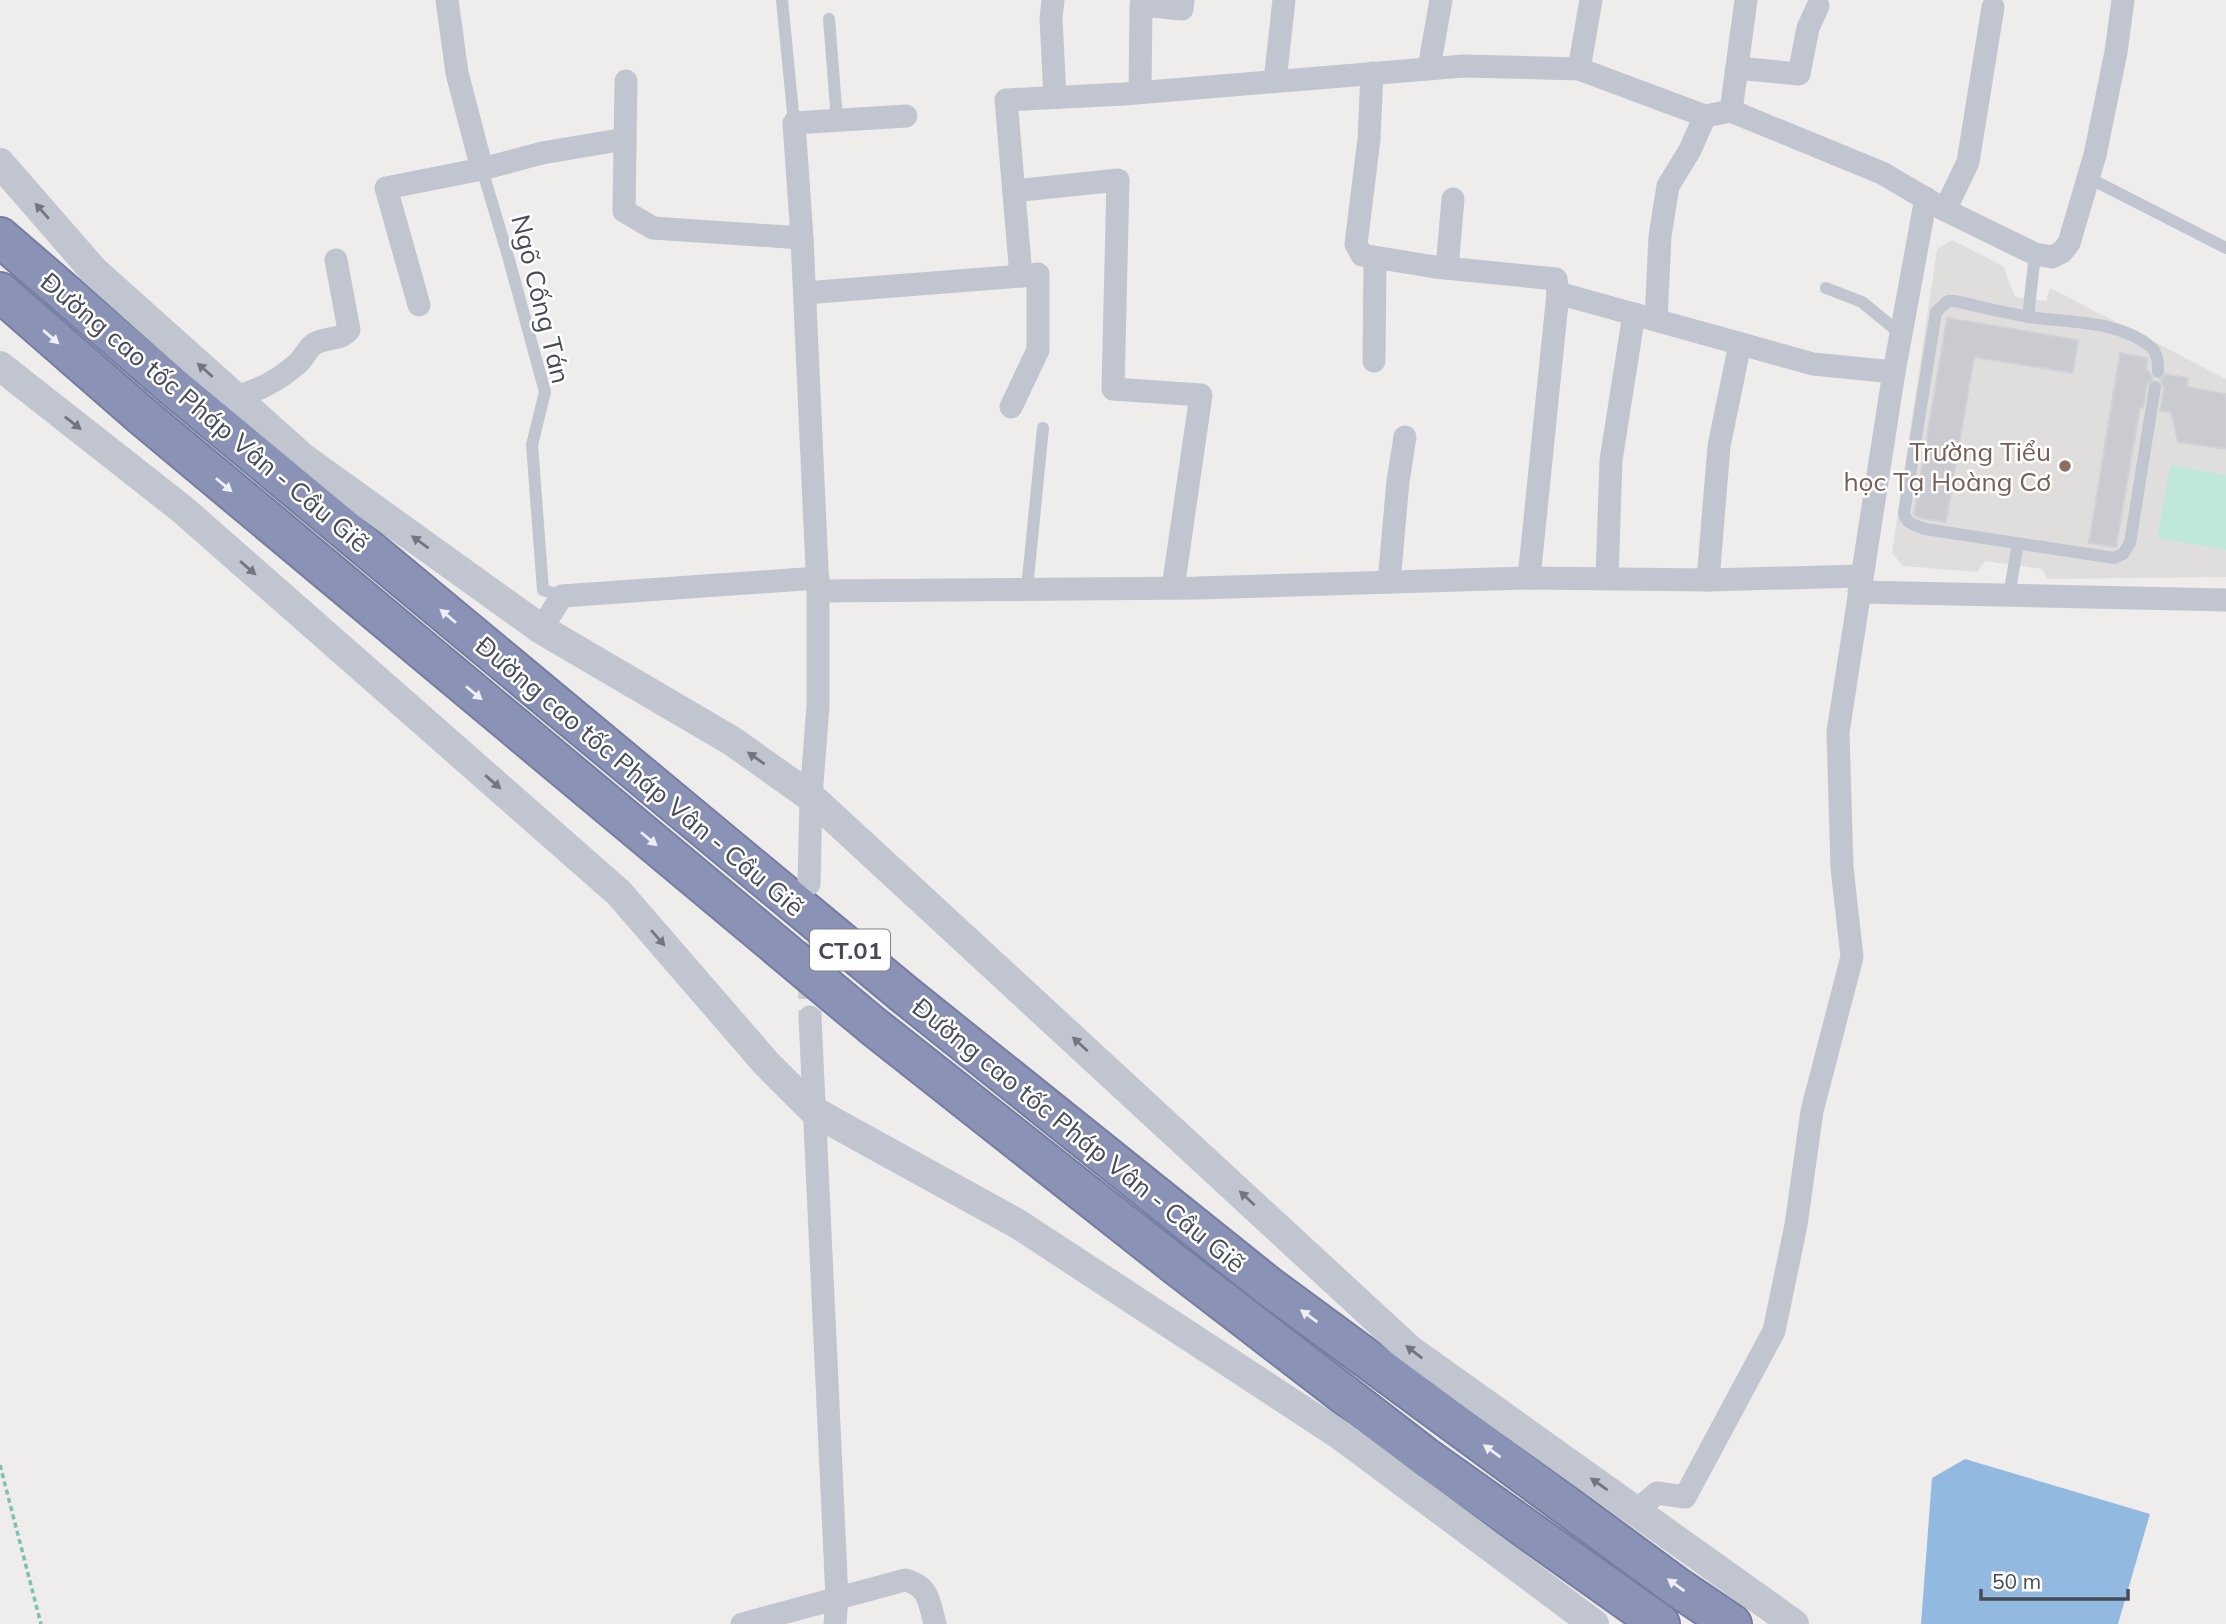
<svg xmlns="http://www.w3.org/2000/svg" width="2226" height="1624" font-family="Mulish,sans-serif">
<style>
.education{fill:#e0dedd}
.garden{fill:#bfe8db}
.water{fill:#92b9df}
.building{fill:#cacbd0;stroke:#d1d1d7;stroke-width:2}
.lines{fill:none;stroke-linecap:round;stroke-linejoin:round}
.minor-tunnel{stroke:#cdcdce;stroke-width:23;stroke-dasharray:23 11;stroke-linecap:butt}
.motorway-casing{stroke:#757da1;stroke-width:42}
.path{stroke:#7cc1b3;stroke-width:3.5;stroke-dasharray:5 3.5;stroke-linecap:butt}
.service{stroke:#c1c5d0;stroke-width:12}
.minor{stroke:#c1c5d0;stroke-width:23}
.tertiary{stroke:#c1c5d0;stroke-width:30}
.motorway{stroke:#8a92b5;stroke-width:38}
.oneway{fill:#727681}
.oneway2{fill:#edeff4}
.education-dot{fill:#8d6e63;stroke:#fff;stroke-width:2.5}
.labels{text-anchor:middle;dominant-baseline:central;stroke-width:5;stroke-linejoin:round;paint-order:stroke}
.shield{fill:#fff;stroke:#7e8189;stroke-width:2}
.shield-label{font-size:24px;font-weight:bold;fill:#474b57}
.street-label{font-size:26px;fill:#474b57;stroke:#fff}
.education-label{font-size:26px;fill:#785e54;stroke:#fff;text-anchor:end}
</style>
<rect width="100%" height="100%" fill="#efedec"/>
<path class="education" d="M1952,240l51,26 12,31 31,4 4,-13 176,91v198l-179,2 -5,-10 -57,-8 -8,11 -74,-6 -11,-13 45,-304z"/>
<path class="garden" d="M2170,465l56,10v75l-69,-12z"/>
<path class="water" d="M1965,1459l185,55 -32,110h-197l11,-146z"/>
<g class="building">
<path d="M1947,318l131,22 -5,33 -99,-16 -28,165 -26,-4 -6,-3z"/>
<path d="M2120,353l28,5 -2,12 3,1 4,8 -6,6 -4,23 -3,-1 -24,140 -27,-4z"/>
<path d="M2166,374l22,4 -1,9 39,7v55l-48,-7 -7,-30 -11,-1 4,-23 -4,-8z"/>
</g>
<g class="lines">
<path class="minor-tunnel" d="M809,908l1,109"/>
<defs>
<g id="motorway">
<path d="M0,237l172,149 732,608 363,291 410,302 55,37"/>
<path d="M0,292l141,123 732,611 304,240 247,190 236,168"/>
</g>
</defs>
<use href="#motorway" class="motorway-casing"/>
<path class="path" d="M0,1465l41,159"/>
<g class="service">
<path d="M782,0l12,123"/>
<path d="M829,19l8,101"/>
<path d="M482,169l26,87 37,136 -13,53 11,145 19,6"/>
<path d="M2087,177l139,71"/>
<path d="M1826,288l36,14 39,32"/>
<path d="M2028,317l7,-63"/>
<path d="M2155,387l-25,156 -7,11 -9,4 -189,-29c-10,-4 -19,-5 -21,-16l32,-201 12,-11h6c25,5 50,12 76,16 38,6 89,3 121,30 7,7 7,16 7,25"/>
<path d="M1027,589l16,-161"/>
<path d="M2009,596l9,-53"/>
</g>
<g class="minor">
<path d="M1053,0l-2,18 4,79"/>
<path d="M1429,68l12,-68"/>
<path d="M1737,68l62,6 9,-46 10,-22"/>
<path d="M1579,69l12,-69"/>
<path d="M1372,73l-3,66 -13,105 6,11 73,12 121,12 2,14 -29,285"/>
<path d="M626,81l-2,130 29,17 149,10"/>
<path d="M1275,81l9,-81"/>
<path d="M1140,92l1,-87 41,4 1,-9"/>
<path d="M1731,111l15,-111"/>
<path d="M482,169l60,-16 83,-14"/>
<path d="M1014,191l104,-11 -5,209 88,6 -28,193"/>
<path d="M1945,210l23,-48 25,-155"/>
<path d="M1447,268l6,-69"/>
<path d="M805,293l216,-17"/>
<path d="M1558,293l255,71 81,8"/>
<path d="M419,305l-33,-117 96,-19 -25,-96 -10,-73"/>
<path d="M1656,320l4,-84 8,-50 22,-36 15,-34"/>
<path d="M1374,361l1,-102"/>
<path d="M235,397c23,-6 44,-17 62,-33 7,-6 10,-15 17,-20 13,-8 24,-2 35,-14l-13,-70"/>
<path d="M1011,407l27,-57v-76l-17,2 -15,-176 118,-6 340,-28 115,3 126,47 26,-5 151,62 63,37 90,44 17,3 10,-5 7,-9 26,-88 21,-103 7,-52"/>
<path d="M1607,578l4,-118 23,-146"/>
<path d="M1708,580l11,-134 21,-102"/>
<path d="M1389,582l9,-101 7,-44"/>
<path d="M818,591l380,-3 331,-10 179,2 153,-4"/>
<path d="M1859,592l367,8"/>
<path d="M541,629l21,-33 256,-18"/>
<path d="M809,884l2,-87 7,-91v-115l-16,-353 -8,-115 112,-7"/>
<path d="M810,1017l27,581 -2,26"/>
<path d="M1636,1511l21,-18 28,4 89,-166 22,-106 16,-114 40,-154 -10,-89 -4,-136 56,-360 32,-174"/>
<path d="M742,1624l163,-44c25,6 24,23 30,44"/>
</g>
<g class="tertiary">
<path d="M0,163l94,108 209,187 238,171 191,112 79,56 599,553 384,274"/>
<path d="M0,366l182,143 437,384 147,170 49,49 203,112 322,211 254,189"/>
</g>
<use href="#motorway" class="motorway"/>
</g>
<defs><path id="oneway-solid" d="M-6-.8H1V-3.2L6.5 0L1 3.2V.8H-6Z" transform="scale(1.75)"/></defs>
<g class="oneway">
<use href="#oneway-solid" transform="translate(42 211) rotate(-131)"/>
<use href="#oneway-solid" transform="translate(205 370) rotate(-138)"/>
<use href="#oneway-solid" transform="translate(73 423) rotate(38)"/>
<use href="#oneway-solid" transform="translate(420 542) rotate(-144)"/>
<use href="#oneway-solid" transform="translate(248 568) rotate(41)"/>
<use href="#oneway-solid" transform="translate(756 758) rotate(-145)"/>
<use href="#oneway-solid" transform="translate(493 782) rotate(41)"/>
<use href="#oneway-solid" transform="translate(658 938) rotate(49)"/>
<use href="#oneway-solid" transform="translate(1080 1044) rotate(-137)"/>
<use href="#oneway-solid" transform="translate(1247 1198) rotate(-137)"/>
<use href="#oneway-solid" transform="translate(1414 1352) rotate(-142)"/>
<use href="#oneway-solid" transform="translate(1599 1484) rotate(-145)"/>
</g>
<g class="oneway2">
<use href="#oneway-solid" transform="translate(51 337) rotate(41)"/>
<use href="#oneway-solid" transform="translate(224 485) rotate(40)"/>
<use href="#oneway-solid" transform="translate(448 616) rotate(-140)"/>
<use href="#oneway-solid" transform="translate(474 693) rotate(40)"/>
<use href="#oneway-solid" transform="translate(649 839) rotate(40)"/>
<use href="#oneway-solid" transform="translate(1309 1316) rotate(-144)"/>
<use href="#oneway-solid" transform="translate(1492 1451) rotate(-144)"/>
<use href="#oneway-solid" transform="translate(1676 1585) rotate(-144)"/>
</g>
<circle class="education-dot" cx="2065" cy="466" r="7"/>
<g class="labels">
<rect class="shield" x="810" y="929.5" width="80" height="41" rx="5"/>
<g class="shield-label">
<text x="850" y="950">CT.01</text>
</g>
<g class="street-label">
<text transform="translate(541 299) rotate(76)">Ngõ Cống Tán</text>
<text transform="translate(205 412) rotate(40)">Đường cao tốc Pháp Vân - Cầu Giẽ</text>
<text transform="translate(640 776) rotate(40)">Đường cao tốc Pháp Vân - Cầu Giẽ</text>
<text transform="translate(1079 1135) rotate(39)">Đường cao tốc Pháp Vân - Cầu Giẽ</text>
</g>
<g class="education-label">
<text x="2051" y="451">Trường Tiểu<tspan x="2051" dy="30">học Tạ Hoàng Cơ</tspan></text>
</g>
</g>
<path d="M1981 1589v10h147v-10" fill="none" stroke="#474b57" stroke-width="3.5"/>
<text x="1992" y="1589" font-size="21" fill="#474b57" stroke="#ffffff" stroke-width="5" paint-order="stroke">50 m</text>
</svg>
